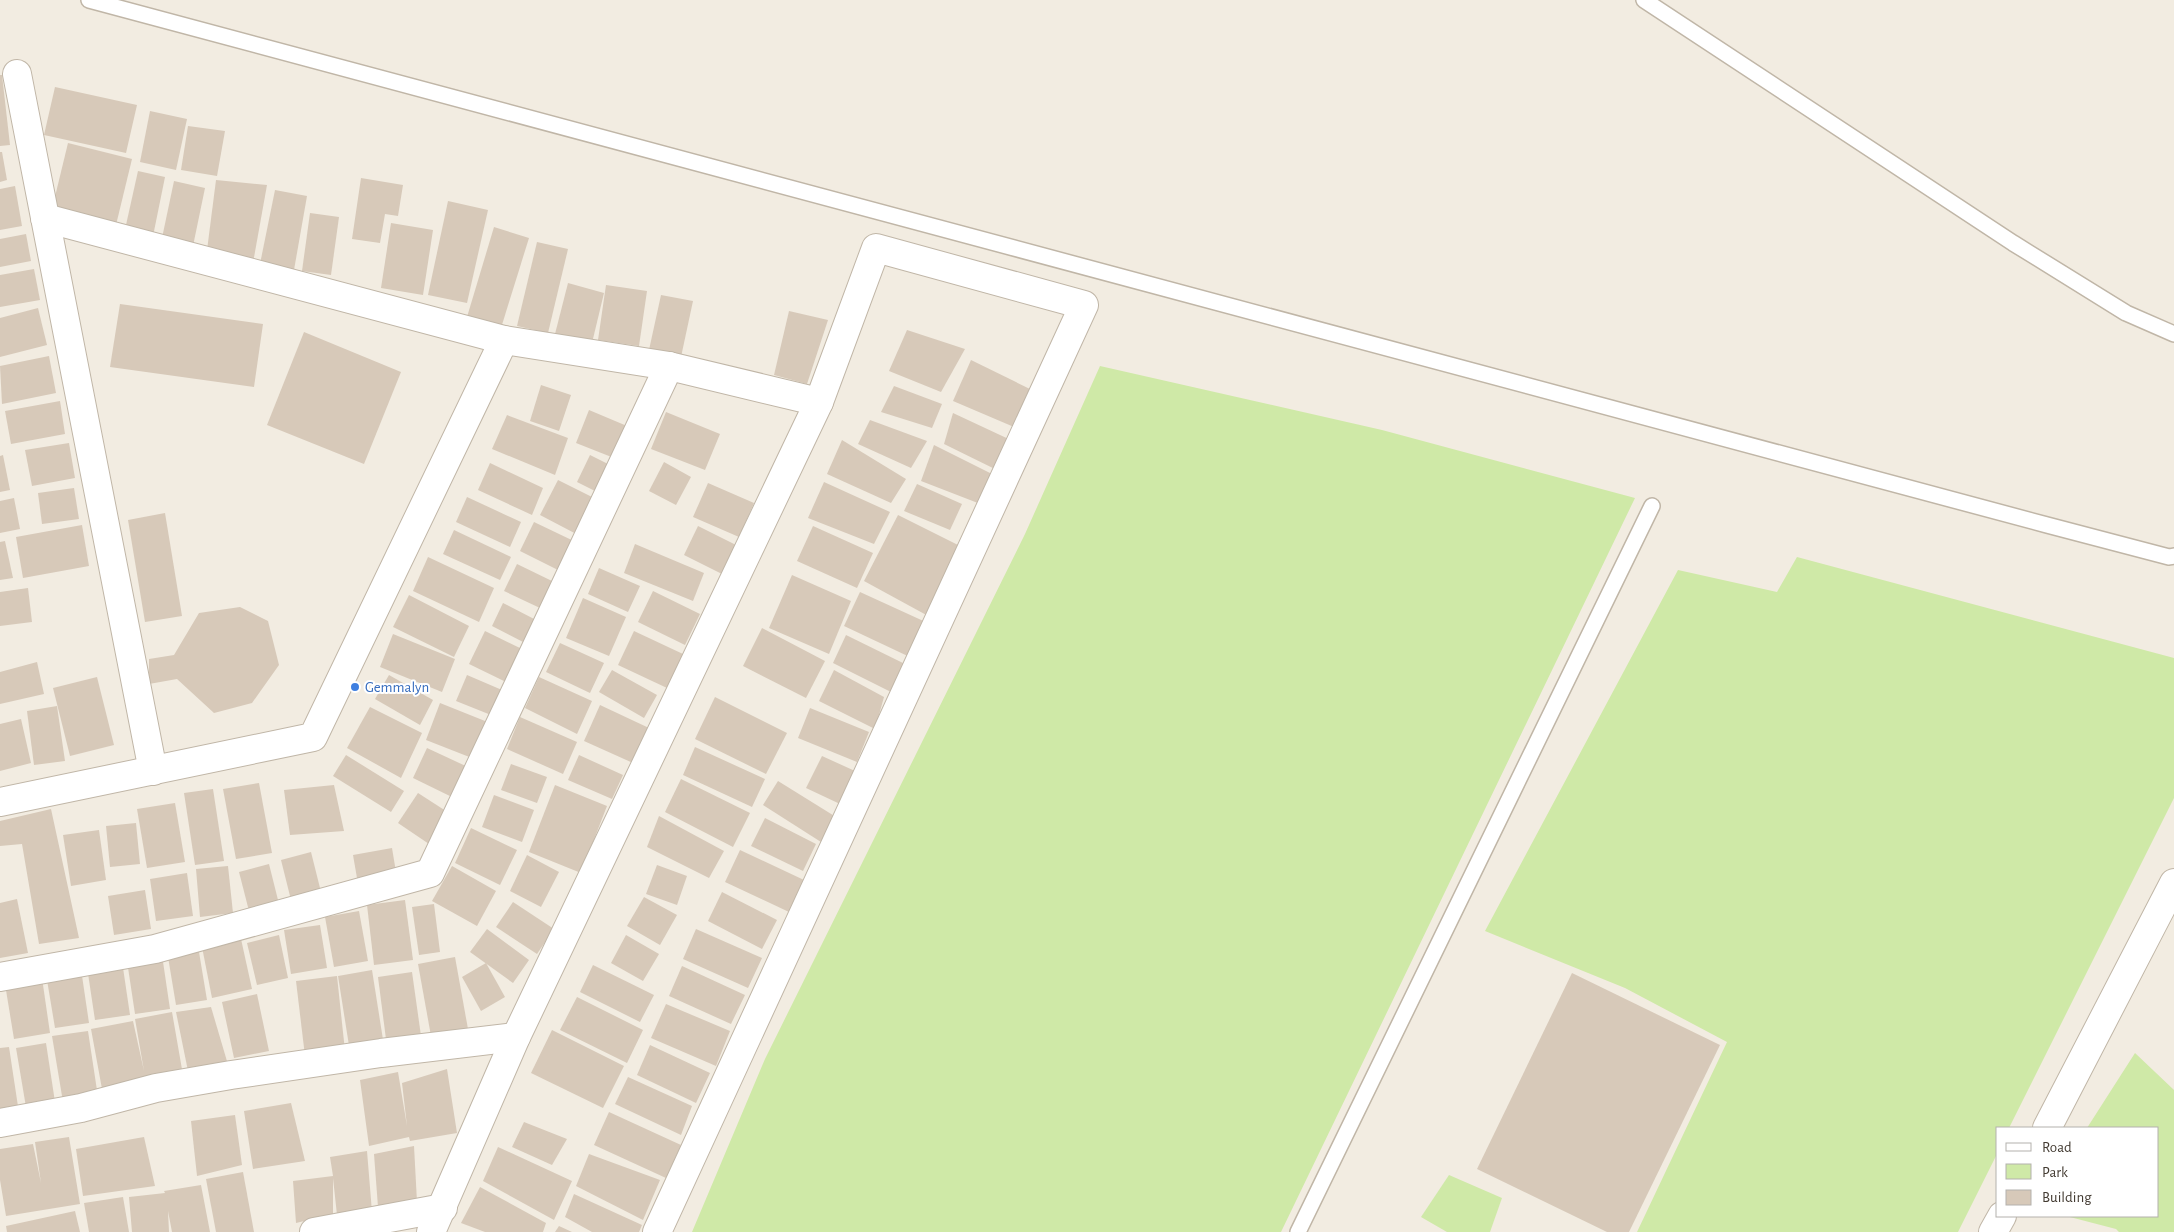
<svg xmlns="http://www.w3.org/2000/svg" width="2174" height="1232" font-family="'Alegreya Sans',sans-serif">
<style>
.green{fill:#cfe9a7}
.building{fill:#d7c9b9}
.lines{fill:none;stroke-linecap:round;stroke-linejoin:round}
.lane-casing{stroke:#c0b6a7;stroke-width:18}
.street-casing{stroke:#c0b6a7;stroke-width:30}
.lane{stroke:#fff;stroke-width:15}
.street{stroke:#fff;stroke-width:28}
.shop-dot{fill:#3f7fe0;stroke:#fff;stroke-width:2}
.labels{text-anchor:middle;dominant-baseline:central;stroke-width:4;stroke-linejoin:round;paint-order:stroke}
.shop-label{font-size:15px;fill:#366cbe;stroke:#fff;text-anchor:start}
</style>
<rect width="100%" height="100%" fill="#f2ece1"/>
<g class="green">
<path d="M1100,366l282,64 253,68 -354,734h-589l73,-173 260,-525z"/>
<path d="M1797,557l377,101v140l-165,330h-11v24l-40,80h-321l90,-190 -102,-54 -140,-57 193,-361 99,22z"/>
<path d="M2135,1053l39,37v142h-55l-3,-3 -50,-13h92v-88h-71z"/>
<path d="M1449,1175l53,23 -12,34h-43l-26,-15z"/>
</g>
<g class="building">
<path d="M0,75h2l8,70 -10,1z"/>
<path d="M55,87l82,18 -11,48 -82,-18z"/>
<path d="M150,111l37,8 -11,51 -36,-8z"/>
<path d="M188,126l37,5 -8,45 -36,-6z"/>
<path d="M68,143l64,16 -16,66 -64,-16z"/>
<path d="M0,152h2l5,28 -7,2z"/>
<path d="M138,171l27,6 -13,64 -28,-7z"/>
<path d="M361,178l42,7 -5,31 -13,-2 -5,29 -28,-4z"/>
<path d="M216,180l51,5 -14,78 -47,-5z"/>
<path d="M174,181l31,7 -12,58 -31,-8z"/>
<path d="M15,186l7,40 -22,4v-41z"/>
<path d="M275,190l32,6 -13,74 -34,-6z"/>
<path d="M448,201l40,9 -21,93 -39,-8z"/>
<path d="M310,213l29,4 -8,58 -29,-4z"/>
<path d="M391,223l42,7 -10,65 -42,-7z"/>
<path d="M494,227l35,11 -28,90 -34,-11z"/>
<path d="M26,234l5,27 -31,6v-28z"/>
<path d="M537,242l31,7 -20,84 -31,-7z"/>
<path d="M34,269l6,31 -40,7v-32z"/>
<path d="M568,283l36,10 -12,50 -37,-9z"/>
<path d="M606,285l41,6 -8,55 -41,-6z"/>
<path d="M661,295l32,6 -12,56 -32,-7z"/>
<path d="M120,304l143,20 -9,63 -144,-20z"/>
<path d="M38,308l9,37 -47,12v-39z"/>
<path d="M789,311l39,9 -21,64 -33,-9z"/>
<path d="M907,330l58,19 -24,43 -52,-21z"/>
<path d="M304,332l97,40 -37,92 -97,-39z"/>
<path d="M49,356l7,37 -54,11 -2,-38z"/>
<path d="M971,360l61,30 -18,37 -61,-26z"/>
<path d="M541,385l30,10 -12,36 -29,-10z"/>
<path d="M894,386l48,18 -10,24 -51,-16z"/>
<path d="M60,401l5,33 -54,10 -6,-33z"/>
<path d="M589,410l38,16 -13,32 -38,-15z"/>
<path d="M666,412l54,22 -15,36 -54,-21z"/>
<path d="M953,413l62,29 -10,32 -61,-30z"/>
<path d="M507,415l61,23 -13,37 -63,-26z"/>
<path d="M870,420l57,21 -16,27 -53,-24z"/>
<path d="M842,440l64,39 -15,24 -64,-29z"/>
<path d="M69,443l6,35 -43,8 -7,-36z"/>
<path d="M934,445l62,31 -13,29 -62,-24z"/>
<path d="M3,455l7,35 -10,2v-36z"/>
<path d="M590,455l22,11 -13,27 -22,-11z"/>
<path d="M664,462l27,15 -15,28 -27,-14z"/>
<path d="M490,463l53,25 -11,27 -54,-25z"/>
<path d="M558,480l42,21 -18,36 -42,-22z"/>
<path d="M824,482l66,30 -16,32 -66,-26z"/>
<path d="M708,483l46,20 -15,34 -46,-20z"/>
<path d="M917,484l45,20 -12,26 -46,-19z"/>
<path d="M74,488l5,31 -37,5 -4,-31z"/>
<path d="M467,497l54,25 -11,25 -54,-25z"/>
<path d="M14,498l6,31 -20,4v-32z"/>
<path d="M165,513l17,103 -37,6 -17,-102z"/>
<path d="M898,515l64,32 -32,70 -66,-36z"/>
<path d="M534,522l46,22 -14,30 -46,-23z"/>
<path d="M82,525l7,41 -66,12 -7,-41z"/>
<path d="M698,526l40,20 -14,29 -40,-20z"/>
<path d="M813,526l60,27 -16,35 -60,-27z"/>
<path d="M454,530l57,27 -11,23 -57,-26z"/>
<path d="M5,541l8,37 -13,2v-38z"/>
<path d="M635,544l69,29 -11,28 -69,-28z"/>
<path d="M428,557l66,31 -15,34 -66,-31z"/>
<path d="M517,564l35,17 -12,27 -36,-17z"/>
<path d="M599,568l41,18 -12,26 -40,-18z"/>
<path d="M792,575l59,26 -22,53 -60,-26z"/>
<path d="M28,588l4,34 -32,4v-34z"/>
<path d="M653,591l47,23 -15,31 -47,-23z"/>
<path d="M860,592l70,32 -16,35 -70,-33z"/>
<path d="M409,595l60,31 -15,31 -61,-30z"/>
<path d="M583,598l43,19 -17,39 -43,-18z"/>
<path d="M503,603l35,18 -11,23 -35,-18z"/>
<path d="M240,607l28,14 11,44 -27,38 -38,10 -37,-34 -28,5v-25l25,-4 25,-42z"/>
<path d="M762,628l63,33 -19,37 -63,-32z"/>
<path d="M485,631l37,18 -16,33 -37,-18z"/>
<path d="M634,631l49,23 -16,34 -49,-23z"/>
<path d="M393,634l62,25 -13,33 -62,-25z"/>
<path d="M846,635l59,29 -14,28 -58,-29z"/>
<path d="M560,643l44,20 -14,30 -44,-21z"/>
<path d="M37,662l7,32 -44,10v-32z"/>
<path d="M612,670l45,25 -13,23 -45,-26z"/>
<path d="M834,670l50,27 -9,32 -56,-28z"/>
<path d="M389,675l44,25 -13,25 -45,-26z"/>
<path d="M467,675l35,15 -11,25 -35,-14z"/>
<path d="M97,677l17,68 -44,11 -17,-68z"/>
<path d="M539,677l53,24 -15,33 -52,-26z"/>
<path d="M715,697l72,36 -21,41 -71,-35z"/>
<path d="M440,703l50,20 -13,37 -51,-20z"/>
<path d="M600,705l49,23 -16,35 -49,-22z"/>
<path d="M57,706l8,55 -31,4 -7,-54z"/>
<path d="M370,707l52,26 -21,45 -54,-30z"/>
<path d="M810,708l59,24 -12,30 -59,-24z"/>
<path d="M520,717l57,25 -14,32 -56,-25z"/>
<path d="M21,719l10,44 -31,8v-47z"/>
<path d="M695,747l70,32 -13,28 -69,-32z"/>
<path d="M427,748l43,20 -14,31 -43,-21z"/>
<path d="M346,755l58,36 -13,21 -58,-36z"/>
<path d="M579,755l44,20 -11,24 -44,-19z"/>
<path d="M822,756l33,15 -15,33 -34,-16z"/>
<path d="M511,764l36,13 -10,26 -36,-13z"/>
<path d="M681,779l69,34 -17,34 -68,-35z"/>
<path d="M778,781l58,36 -15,25 -58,-37z"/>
<path d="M259,783l13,70 -36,6 -13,-70z"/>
<path d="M334,785l10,46 -54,4 -6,-45z"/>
<path d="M555,785l52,21 -26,67 -52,-21z"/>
<path d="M213,789l11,72 -29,4 -11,-72z"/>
<path d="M418,793l31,20 -20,31 -31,-21z"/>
<path d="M494,795l40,15 -12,32 -40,-15z"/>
<path d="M175,803l10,59 -38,6 -10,-59z"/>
<path d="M51,809l28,129 -40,6 -17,-100 -22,2v-25z"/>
<path d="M659,816l65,35 -15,27 -62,-31z"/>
<path d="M765,818l51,26 -13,27 -52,-25z"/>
<path d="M136,823l4,41 -30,3 -4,-41z"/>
<path d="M471,828l46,22 -17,35 -45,-22z"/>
<path d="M99,830l7,50 -35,6 -8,-51z"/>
<path d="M392,848l4,24 -39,6 -4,-23z"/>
<path d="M740,850l64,30 -15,32 -64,-30z"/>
<path d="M311,852l10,40 -30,8 -10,-40z"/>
<path d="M527,855l32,17 -18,35 -31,-16z"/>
<path d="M269,864l10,40 -30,7 -10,-39z"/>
<path d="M657,865l30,11 -10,29 -31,-11z"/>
<path d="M228,866l5,47 -33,4 -4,-48z"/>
<path d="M452,866l44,25 -19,35 -45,-25z"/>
<path d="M187,873l6,43 -37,5 -6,-42z"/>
<path d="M145,890l6,39 -37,6 -6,-39z"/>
<path d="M722,892l55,28 -15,29 -54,-28z"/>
<path d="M644,897l33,18 -17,30 -33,-19z"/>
<path d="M17,899l11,54 -28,5v-55z"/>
<path d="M405,900l8,60 -39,5 -7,-60z"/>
<path d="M513,902l41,27 -17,25 -41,-27z"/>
<path d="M434,904l6,48 -21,3 -7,-48z"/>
<path d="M359,911l9,50 -34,6 -9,-50z"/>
<path d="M320,925l7,43 -36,6 -7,-44z"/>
<path d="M487,929l42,31 -16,23 -43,-31z"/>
<path d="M696,929l66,29 -14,30 -65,-29z"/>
<path d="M279,935l9,43 -31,7 -10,-42z"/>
<path d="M626,935l33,19 -16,27 -32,-18z"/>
<path d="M241,939l11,50 -40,9 -10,-51z"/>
<path d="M199,952l8,48 -31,5 -8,-48z"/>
<path d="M162,955l8,54 -35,5 -8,-53z"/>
<path d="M455,957l13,72 -37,7 -13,-72z"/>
<path d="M122,961l8,54 -35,5 -8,-53z"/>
<path d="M486,963l19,34 -24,14 -19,-34z"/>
<path d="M593,965l61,30 -14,27 -60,-30z"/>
<path d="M682,966l63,29 -14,29 -62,-28z"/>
<path d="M81,969l8,54 -34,5 -9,-54z"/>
<path d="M372,970l12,76 -34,6 -12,-76z"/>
<path d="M412,972l10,71 -35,4 -9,-70z"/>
<path d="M1572,973l148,72 -91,187h-22l-130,-63z"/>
<path d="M337,976l8,75 -40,5 -9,-75z"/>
<path d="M42,978l8,55 -36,6 -9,-55z"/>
<path d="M257,994l12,57 -35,7 -12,-56z"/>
<path d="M577,997l66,33 -16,33 -67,-33z"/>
<path d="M666,1004l64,27 -14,35 -65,-28z"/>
<path d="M211,1007l18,61 -41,3 -12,-59z"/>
<path d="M172,1012l11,63 -81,14 -11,-60 42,-8 11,50 -9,-52z"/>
<path d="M552,1030l72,36 -21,42 -72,-35z"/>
<path d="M88,1031l10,66 -35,5 -11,-66z"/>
<path d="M46,1043l9,59 -29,5 -10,-59z"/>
<path d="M650,1045l60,28 -14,30 -59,-28z"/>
<path d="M9,1047l10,66 -19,3v-68z"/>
<path d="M447,1069l10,64 -47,8 -1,-4 -40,9 -9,-66 38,-8 9,54 -5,-43z"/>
<path d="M628,1077l64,29 -11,29 -66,-31z"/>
<path d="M291,1103l14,58 -52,8 -9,-58z"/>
<path d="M609,1112l72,33 -15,33 -72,-33z"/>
<path d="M235,1115l7,50 -45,11 -6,-55z"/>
<path d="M524,1122l43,17 -15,26 -40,-18z"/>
<path d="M69,1137l11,67 -74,12 -6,-36v-31l33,-5 8,39 -6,-41z"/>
<path d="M144,1137l11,49 -72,10 -7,-47z"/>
<path d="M414,1146l3,56 -39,5 -4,-53z"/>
<path d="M498,1147l74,34 -18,39 -71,-39z"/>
<path d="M367,1151l5,61 -35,3 -4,-37v36l-37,9 -3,-42 40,-5 -3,-19z"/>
<path d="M589,1154l71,26 -17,40 -67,-34z"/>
<path d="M243,1172l11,60h-38l-10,-53z"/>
<path d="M201,1185l9,47h-38l-4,-21 1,21h-37l-3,-35 36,-4 -1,-2z"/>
<path d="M480,1187l66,36 -3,9h-58l-24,-9z"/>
<path d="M574,1194l68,31 -3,7h-47l-27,-15z"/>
<path d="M123,1197l6,35h-40l-5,-29z"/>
<path d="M75,1211l5,21h-73l-1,-6z"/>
<path d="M559,1226l13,6h-17z"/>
</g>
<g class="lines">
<defs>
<g id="lane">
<path d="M89,0l1958,525 122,32 5,-1"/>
<path d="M1644,0l369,243 113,70 48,21"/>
<path d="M1298,1232l354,-726"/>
</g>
<g id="street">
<path d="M17,74l136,697"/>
<path d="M45,218l459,122 165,26 150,36"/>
<path d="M0,802l313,-65 191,-397"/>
<path d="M0,977l155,-28 275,-76 239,-507"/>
<path d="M0,1123l81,-15 75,-20 75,-13 150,-22 135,-16"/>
<path d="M2047,1128l127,-245"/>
<path d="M314,1232l129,-24"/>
<path d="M431,1232l85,-195 303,-635 57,-154 208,57 -427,927"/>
<path d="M1993,1232l9,-16"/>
</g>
</defs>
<use href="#lane" class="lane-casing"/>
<use href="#street" class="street-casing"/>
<use href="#lane" class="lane"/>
<use href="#street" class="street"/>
</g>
<circle class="shop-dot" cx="355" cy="687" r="5"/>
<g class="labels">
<g class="shop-label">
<text x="365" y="687">Gemmalyn</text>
</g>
</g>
<rect x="1996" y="1127" width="162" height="90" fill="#ffffff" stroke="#b4b1ad"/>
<rect x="2006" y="1143" width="25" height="8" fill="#ffffff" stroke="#b4b1ad"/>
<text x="2042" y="1152" font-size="15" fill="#433b32">Road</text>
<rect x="2006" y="1164" width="25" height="15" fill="#cfe9a7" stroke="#b4b1ad"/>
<text x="2042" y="1177" font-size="15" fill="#433b32">Park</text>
<rect x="2006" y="1190" width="25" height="15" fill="#d7c9b9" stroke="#b4b1ad"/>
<text x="2042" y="1202" font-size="15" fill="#433b32">Building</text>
</svg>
